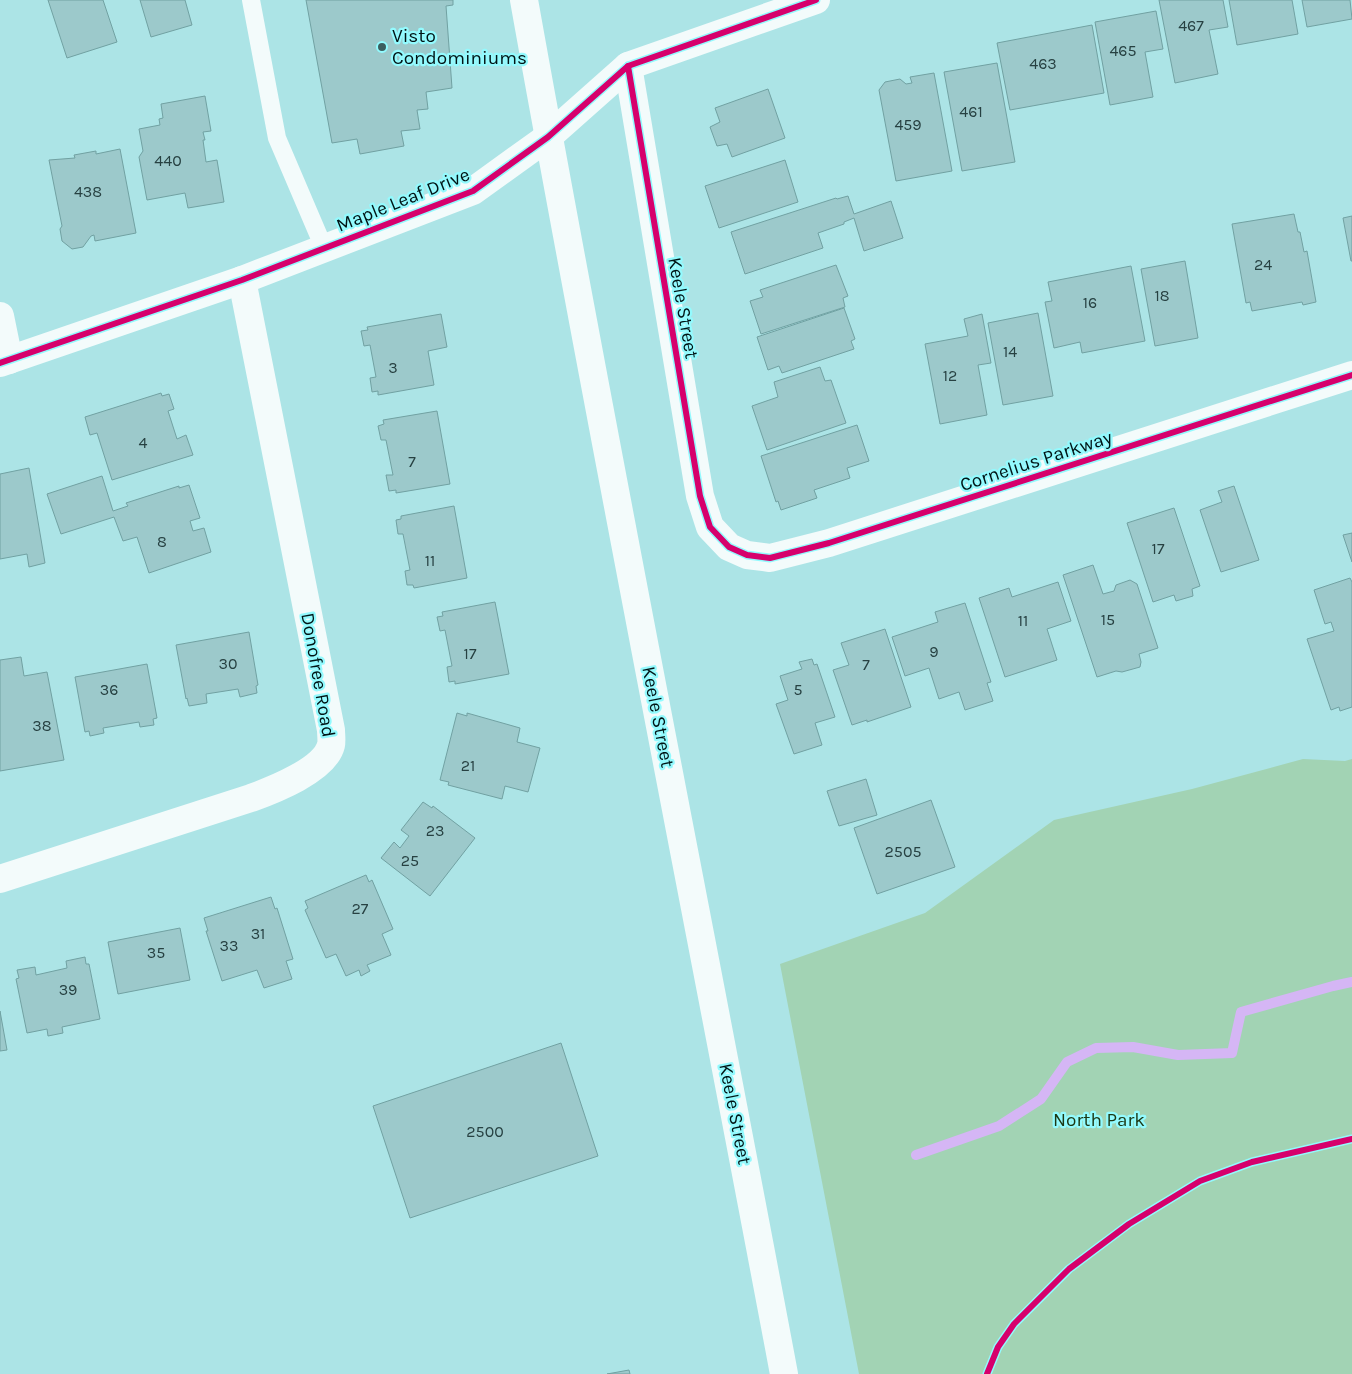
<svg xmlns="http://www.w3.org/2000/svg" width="1352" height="1374" font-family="Karla,sans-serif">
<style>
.green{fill:#a2d3b4}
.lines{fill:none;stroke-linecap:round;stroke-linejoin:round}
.stream{stroke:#d5b6f5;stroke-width:10}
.building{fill:#9cc9cb;stroke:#71a1a2}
.lane{stroke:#f3fbfb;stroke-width:18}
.street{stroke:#f3fbfb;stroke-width:28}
.secondary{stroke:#f3fbfb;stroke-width:28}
.cycleway-casing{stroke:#93fafe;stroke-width:9}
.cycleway{stroke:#d6006c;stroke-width:6}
.poi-dot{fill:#3c5d5e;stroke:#93fafe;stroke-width:2}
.labels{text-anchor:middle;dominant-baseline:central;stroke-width:4.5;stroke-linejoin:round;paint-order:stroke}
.number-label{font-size:16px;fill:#274142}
.poi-label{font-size:19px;fill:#001415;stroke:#93fafe;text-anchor:start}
.street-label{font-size:19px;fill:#001415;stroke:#93fafe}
.park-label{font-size:19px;fill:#1c3713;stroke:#93fafe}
</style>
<rect width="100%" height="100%" fill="#ace4e6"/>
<path class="green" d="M1303,759l42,2 7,-2v615h-493l-79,-410 145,-51 129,-93 138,-31z"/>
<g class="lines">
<path class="stream" d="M916,1155l83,-29 42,-27 26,-37 29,-14 37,-1 45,8 54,-2 9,-41 92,-26 19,-4"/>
</g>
<g class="building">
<path d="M48,0h55l14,42 -50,16z"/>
<path d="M140,0h45l7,25 -41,12z"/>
<path d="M306,0h147v5l-7,1 6,82 -26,4 2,17 -11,1 3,19 -19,2 3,15 -44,8 -3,-15 -25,4z"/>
<path d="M1159,0h64l5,27 -19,3 9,44 -43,9z"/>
<path d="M1229,0h63l6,34 -61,11z"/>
<path d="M1302,0h48l2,19 -45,8z"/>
<path d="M1156,11l7,38 -18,3 8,45 -43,8 -15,-83z"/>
<path d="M1092,25l12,68 -94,17 -13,-67z"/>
<path d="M997,63l18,99 -53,9 -18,-99z"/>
<path d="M934,73l18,98 -56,10 -17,-91 6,-8 15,-3 6,5 6,-1 -2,-6z"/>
<path d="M768,89l17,49 -53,19 -5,-13 -10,2 -7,-19 10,-5 -5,-14z"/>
<path d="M205,96l6,35 -8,1 2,8h-2l3,22 11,-2 7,42 -36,6 -3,-15 -38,7 -8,-43 4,-6 -4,-22 21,-4 -1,-6 4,-1 -2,-14z"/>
<path d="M120,149l16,84 -41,8 -1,-6 -3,1 -8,11 -11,2 -10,-8 -2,-12 2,-3 -13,-66 26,-2 -1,-3 22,-4v3z"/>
<path d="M785,160l13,42 -79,26 -14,-42z"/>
<path d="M848,196l6,18 37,-13 12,37 -39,13 -10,-33 -10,4v2l-26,9 5,15 -78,26 -14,-42 105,-34 1,1z"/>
<path d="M1294,214l4,18h2l4,20 3,-1 9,51 -13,3 -1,-3 -50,9 -2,-9 -4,1 -14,-79z"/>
<path d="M1352,216v45h-1l-8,-43z"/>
<path d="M1185,261l13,77 -43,8 -14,-77z"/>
<path d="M836,265l12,31 -5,2 2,9 -84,27 -11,-33 13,-4 -3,-7z"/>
<path d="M1131,266l14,75 -63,12 -2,-11 -26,6 -9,-46 7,-1 -4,-19z"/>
<path d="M844,308l11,31 -4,2 3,8 -72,24 -3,-7 -11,4 -11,-33z"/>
<path d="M1038,313l15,83 -50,9 -15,-82z"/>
<path d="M441,314l6,33 -19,4 6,34 -56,10v-4l-6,1 -2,-14 6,-1 -6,-32 -6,1 -3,-15 7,-1 -1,-3z"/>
<path d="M982,314l9,49 -13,2 9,50 -47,9 -15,-80 43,-8 -4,-17z"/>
<path d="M820,367l5,14 6,-1 15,43 -79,27 -15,-44 26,-9 -4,-15z"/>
<path d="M161,393l1,3 7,-2 5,15 -6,2 9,28 9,-4 7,20 -81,25 -15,-47 -7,2 -5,-18z"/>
<path d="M437,411l13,73 -54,9v-3l-7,1 -3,-16h7l-7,-35h-5l-3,-14 6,-2 -1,-4z"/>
<path d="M857,425l12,36 -22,7 3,10 -36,12 3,8 -36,12 -3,-9 -2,1 -15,-46z"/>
<path d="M29,468l16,95 -16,4 -2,-13 -27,5v-85z"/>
<path d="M102,476l11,35 15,-5 -2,-3 53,-17v2l10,-3 11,33 -10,3 3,10 11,-3 7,24 -62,21 -12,-36 -14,4 -9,-24 -53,17 -14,-40z"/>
<path d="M1234,486l25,74 -38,12 -21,-62 22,-8 -4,-11z"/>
<path d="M454,506l13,72 -53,10 -1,-3h-6l-2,-14 5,-1 -7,-36h-5l-2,-14 5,-1v-3z"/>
<path d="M1174,508l26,78 -8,3 1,7 -17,5 -2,-6 -21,7 -26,-79z"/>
<path d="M1352,533v29l-9,-27z"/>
<path d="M1093,565l10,29 11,-3 2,-6 14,-5 7,4 21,64 -19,6 2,8 -1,5 -18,5 -6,-1 -19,6 -34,-102z"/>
<path d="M1350,578l2,4v125l-12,4 -1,-4 -8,3 -24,-71 27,-8 -3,-9 -6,2 -11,-34z"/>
<path d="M1058,582l13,39 -24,8 10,31 -52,17 -26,-79 30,-10 3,9z"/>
<path d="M495,602l14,72 -54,10v-3l-6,1 -2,-15 5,-1 -7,-36 -5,1 -3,-14 6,-1 -1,-4z"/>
<path d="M965,603l26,79 -4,1 6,18 -28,9 -6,-18 -20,7 -10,-31 -24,8 -13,-39 46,-15 -3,-10z"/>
<path d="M885,629l26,78 -44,15v-2l-15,5 -19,-55 16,-5 -8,-22z"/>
<path d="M249,632l9,53 -2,1 1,7 -17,4 -2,-8 -32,5 1,9 -18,3 -2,-8 -1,1 -10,-54z"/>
<path d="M21,657l3,19 23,-4 17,88 -64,11v-111z"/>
<path d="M812,659l2,6 3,-1 18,53 -20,6 7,22 -28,9 -18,-50 12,-4 -8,-24 22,-7 -3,-7z"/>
<path d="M147,664l10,54 -4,1 1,6 -14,2 -1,-5 -36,6 1,5 -14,3 -1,-5 -4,1 -10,-55z"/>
<path d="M457,713l10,3v-3l53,15 -3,14 23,6 -12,44 -23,-6 -3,13 -54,-14 1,-3 -9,-2z"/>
<path d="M866,779l11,36 -38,11 -12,-35z"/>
<path d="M931,800l24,67 -78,27 -23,-66z"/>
<path d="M423,802l9,6 1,-2 42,32 -45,58 -49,-38 13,-16 6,6 9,-12 -8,-6z"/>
<path d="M366,875l3,7 3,-2 21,49 -11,5 9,21 -24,10 3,6 -9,5 -2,-6 -13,6 -10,-22 -10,4 -21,-48 3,-2 -3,-7z"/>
<path d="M271,897l4,12 2,-1 16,51 -7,2 6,18 -28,9 -7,-18 -35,11 -16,-50h2l-4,-13z"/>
<path d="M180,928l10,52 -72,14 -10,-52z"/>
<path d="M85,957l1,7h3l11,55 -38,8 1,6 -15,3 -1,-7 -20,4 -11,-54 3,-1 -2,-8 18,-3 1,8 31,-7 -1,-7z"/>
<path d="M0,1011l7,39 -7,1z"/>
<path d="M561,1043l37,113 -188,62 -37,-112z"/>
<path d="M629,1370l1,4h-23z"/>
</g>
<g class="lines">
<path class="lane" d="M251,0l26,138 47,110"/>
<g class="street">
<path d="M628,66l72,430 10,31 19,20 18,8 23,3 59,-15 523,-168"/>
<path d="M548,137l80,-71 188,-66"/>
<path d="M0,316l9,44"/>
<path d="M0,879l251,-81c22,-8 74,-28 80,-53 1,-4 0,-11 0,-15l-89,-450"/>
</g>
<g class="secondary">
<path d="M524,0c82,459 174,916 260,1374"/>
<path d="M0,363l242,-83 231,-89 75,-54"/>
</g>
<defs>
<g id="cycleway">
<path d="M628,66l72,430 10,31 19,20 18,8 23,3 59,-15 523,-168"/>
<path d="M0,363l242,-83 231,-89 75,-54 80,-71 188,-66"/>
<path d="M987,1374l11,-27 16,-23 55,-55 60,-45 71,-43 52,-19 100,-23"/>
</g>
</defs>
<use href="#cycleway" class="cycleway-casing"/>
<use href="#cycleway" class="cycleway"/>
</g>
<circle class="poi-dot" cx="382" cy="47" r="5"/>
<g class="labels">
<g class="number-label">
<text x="1191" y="25">467</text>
<text x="1123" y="50">465</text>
<text x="1043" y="63">463</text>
<text x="971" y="111">461</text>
<text x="908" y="124">459</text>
<text x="168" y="160">440</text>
<text x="88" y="191">438</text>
<text x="1263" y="264">24</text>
<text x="1162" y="295">18</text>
<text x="1090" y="302">16</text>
<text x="1010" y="351">14</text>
<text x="393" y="367">3</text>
<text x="950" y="375">12</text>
<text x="143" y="442">4</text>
<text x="412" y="461">7</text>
<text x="162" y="541">8</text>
<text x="1158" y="548">17</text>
<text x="430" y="560">11</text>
<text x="1108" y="619">15</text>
<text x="1023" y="620">11</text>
<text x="934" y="651">9</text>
<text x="470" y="653">17</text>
<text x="228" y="663">30</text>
<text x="866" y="664">7</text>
<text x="109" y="689">36</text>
<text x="798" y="689">5</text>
<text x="42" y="725">38</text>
<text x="468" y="765">21</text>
<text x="435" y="830">23</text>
<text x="903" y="851">2505</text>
<text x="410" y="860">25</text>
<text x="360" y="908">27</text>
<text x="258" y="933">31</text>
<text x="229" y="945">33</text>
<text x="156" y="952">35</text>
<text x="68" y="989">39</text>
<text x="485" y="1131">2500</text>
</g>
<g class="poi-label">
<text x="392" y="36">Visto<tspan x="392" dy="22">Condominiums</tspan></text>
</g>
<g class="street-label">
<text transform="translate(403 200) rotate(-22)">Maple Leaf Drive</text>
<text transform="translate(683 308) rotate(80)">Keele Street</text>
<text transform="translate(1036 461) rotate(-18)">Cornelius Parkway</text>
<text transform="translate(318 675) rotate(80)">Donofree Road</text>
<text transform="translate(658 717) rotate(79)">Keele Street</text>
<text transform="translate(735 1114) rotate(79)">Keele Street</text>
</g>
<g class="park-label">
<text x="1099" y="1120">North Park</text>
</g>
</g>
</svg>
